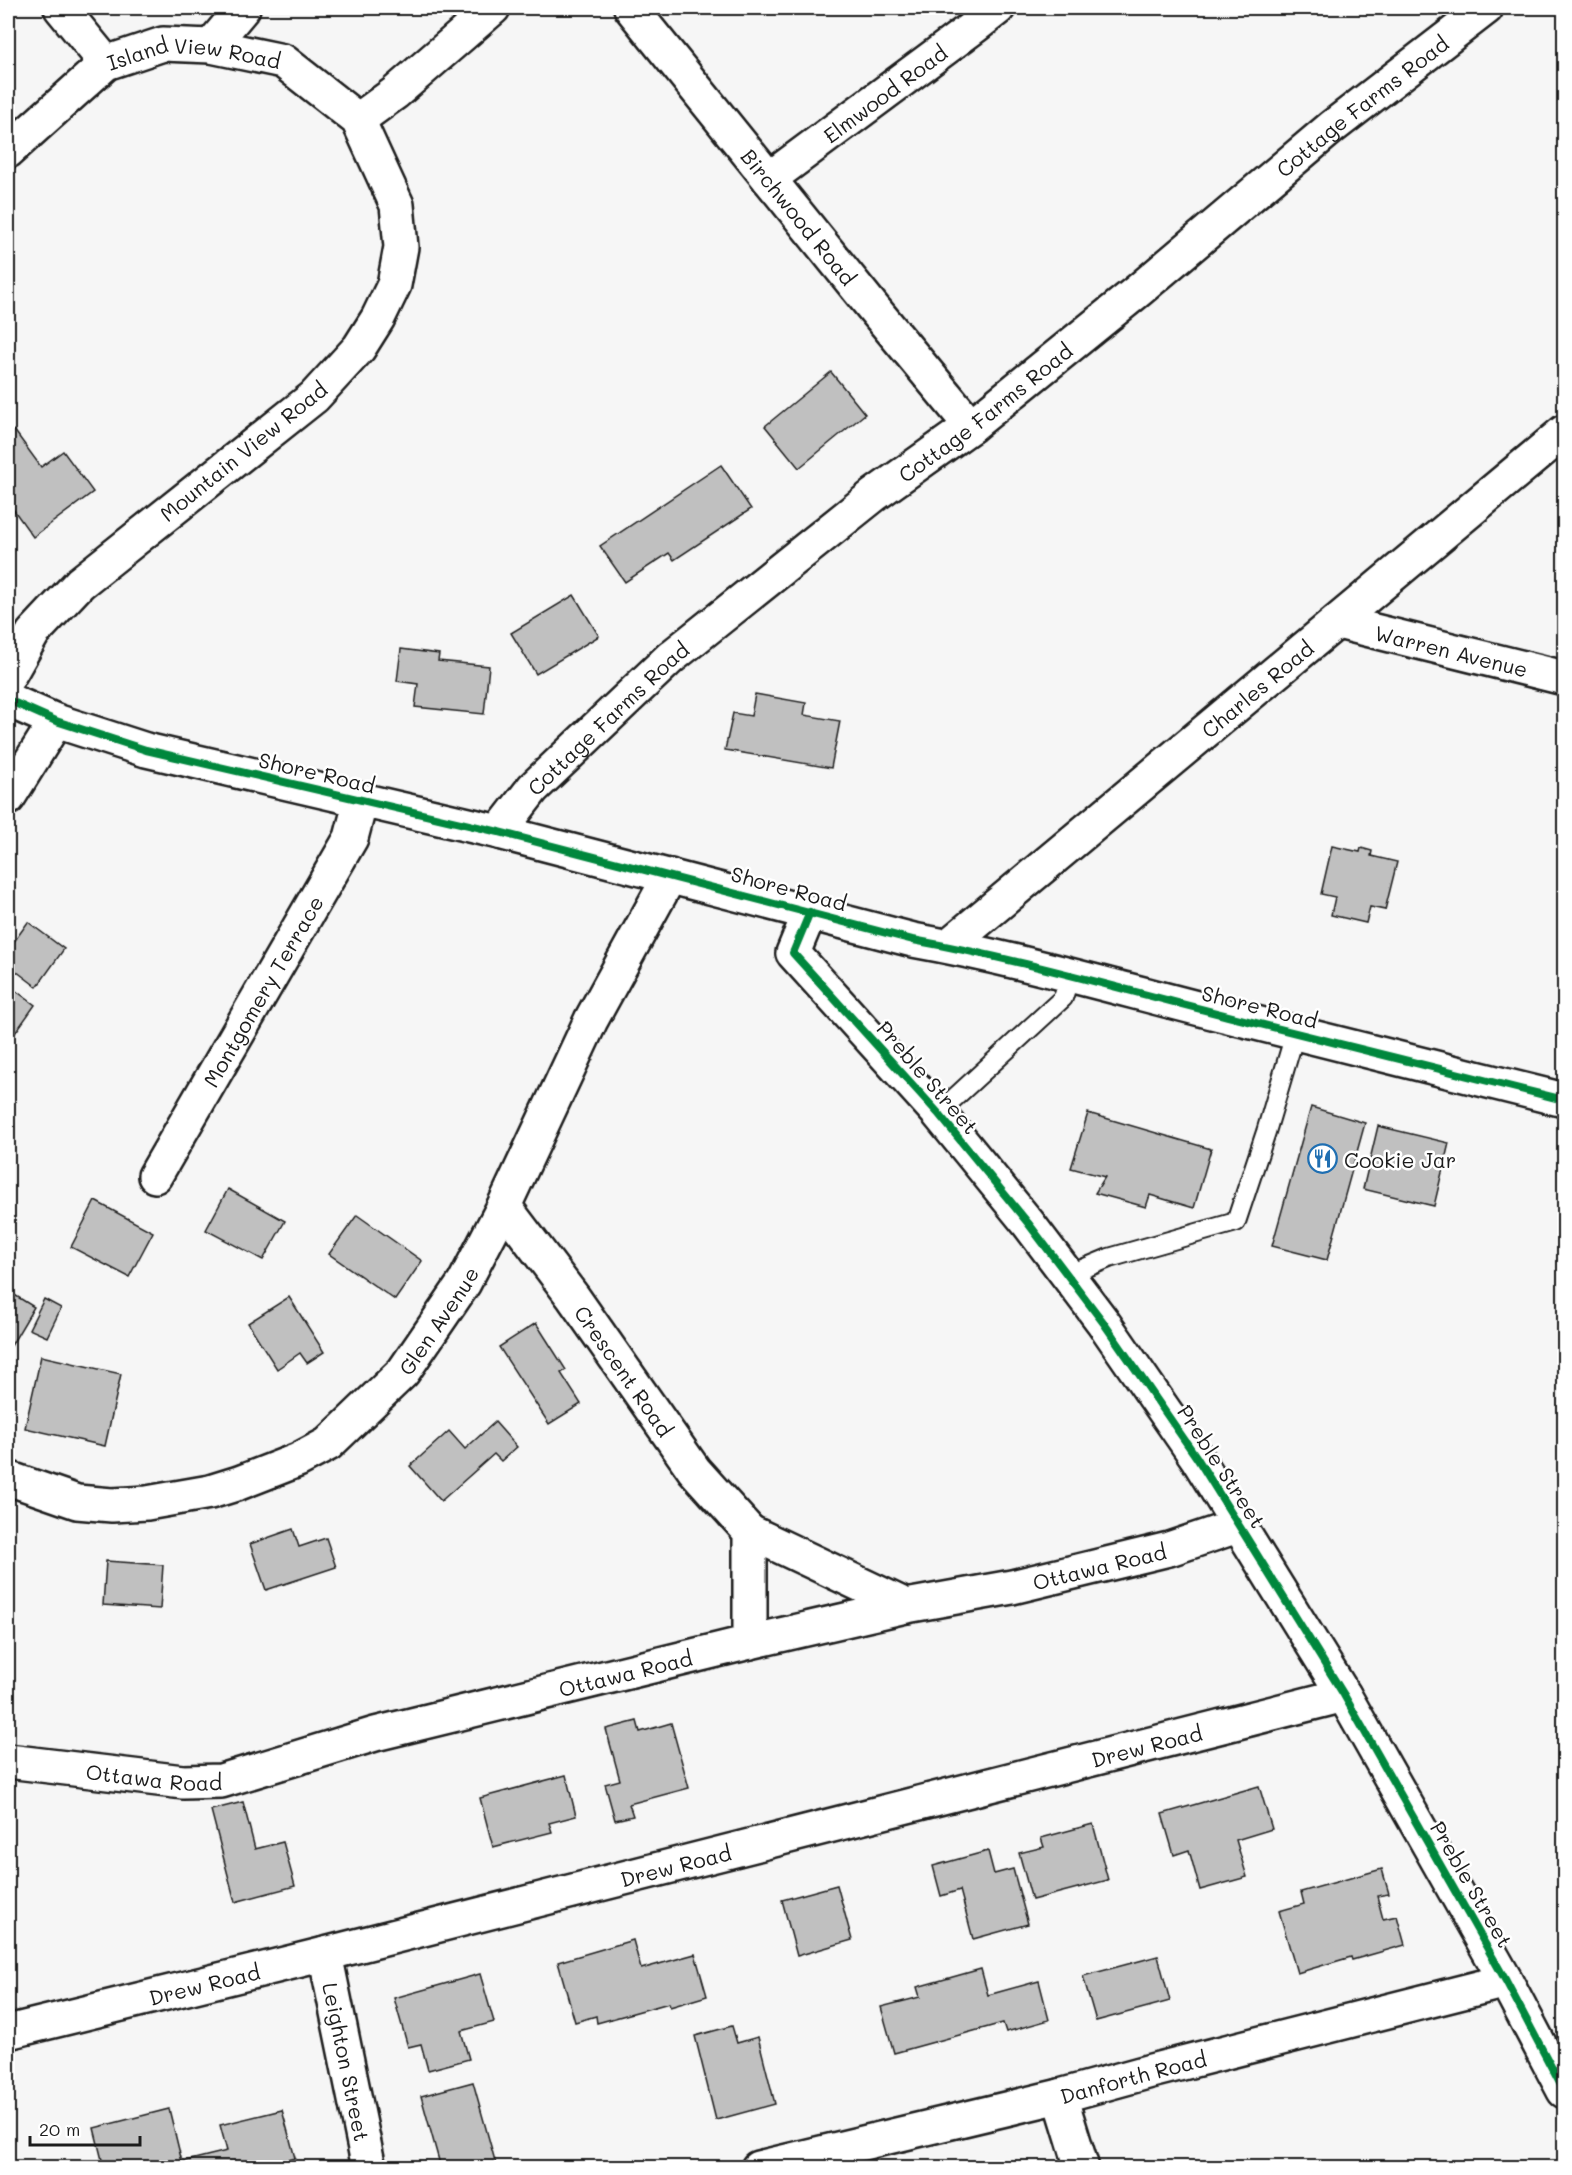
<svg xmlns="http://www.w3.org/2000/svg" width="1572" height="2175" font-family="Mali,sans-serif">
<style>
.building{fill:#c0c0c0;stroke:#1c1c1c;stroke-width:1.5}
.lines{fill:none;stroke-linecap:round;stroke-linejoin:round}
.service-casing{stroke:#1c1c1c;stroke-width:22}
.minor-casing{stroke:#1c1c1c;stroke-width:38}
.tertiary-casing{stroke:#1c1c1c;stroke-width:38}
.service{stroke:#fff;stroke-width:18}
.minor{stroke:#fff;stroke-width:33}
.tertiary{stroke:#fff;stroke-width:33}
.cycleway-casing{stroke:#fff;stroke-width:11}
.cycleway{stroke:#00873e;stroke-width:8}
.labels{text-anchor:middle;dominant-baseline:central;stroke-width:5;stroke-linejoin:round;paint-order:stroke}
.street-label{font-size:21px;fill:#1c1c1c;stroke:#fff}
.poi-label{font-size:21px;fill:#1c1c1c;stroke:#fff;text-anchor:start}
</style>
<rect width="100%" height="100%" fill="#f6f6f6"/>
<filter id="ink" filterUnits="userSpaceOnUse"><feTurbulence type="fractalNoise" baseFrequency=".0167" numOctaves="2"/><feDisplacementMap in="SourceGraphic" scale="12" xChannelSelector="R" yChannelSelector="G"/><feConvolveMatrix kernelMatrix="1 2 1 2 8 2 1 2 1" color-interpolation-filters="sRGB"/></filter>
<g filter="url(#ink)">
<g class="building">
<path d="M831,372l34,42 -66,54 -34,-42z"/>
<path d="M14,430l27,37 22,-16 30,41 -60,45 -25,-35v-67z"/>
<path d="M721,465l30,44 -77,51 -5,-7 -44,29 -25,-36z"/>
<path d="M574,595l25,41 -63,38 -25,-41z"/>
<path d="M401,649l38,5 -1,7 51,5 -5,48 -69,-7 3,-23 -21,-3z"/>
<path d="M755,694l51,9 -2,12 36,6 -9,47 -106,-18 8,-37 18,3z"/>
<path d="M1332,846l28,6 1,-4 11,3 -1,5 26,6 -12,48 -15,-3 -4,16 -35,-8 4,-18 -14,-3z"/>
<path d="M28,922l36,27 -27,38 -29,-22v-15z"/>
<path d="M8,985l27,20 -27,38z"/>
<path d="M1311,1107l54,16 -38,137 -55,-14z"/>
<path d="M1088,1113l123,36 -17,59 -44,-13 -4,12 -51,-14 10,-16 -34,-9z"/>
<path d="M1378,1126l71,17 -15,63 -71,-17z"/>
<path d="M228,1189l57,32 -22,39 -57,-30z"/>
<path d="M95,1201l58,31 -24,45 -58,-30z"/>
<path d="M357,1215l65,46 -27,39 -66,-46z"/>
<path d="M8,1291l26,16 -26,44z"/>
<path d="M289,1297l35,55 -17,11 -7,-10 -23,16 -29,-46z"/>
<path d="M44,1299l17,9 -14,29 -18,-8z"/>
<path d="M536,1323l30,47 -5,3 20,31 -32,20 -50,-77z"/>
<path d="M41,1356l80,18 -16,72 -80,-18z"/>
<path d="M495,1422l22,25 -16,14 -7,-7 -53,47 -31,-35 39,-35 16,18z"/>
<path d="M293,1529l6,18 27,-9 10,29 -70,23 -16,-46z"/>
<path d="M106,1561l57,4 -3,44 -57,-4z"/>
<path d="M637,1721l3,11 31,-9 18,65 -60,16 4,12 -18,4 -10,-36 15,-4 -14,-51z"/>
<path d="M566,1775l10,41 -27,7 3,9 -59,15 -13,-49z"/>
<path d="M1259,1786l13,43 -36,11 11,37 -47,13 -11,-40 -15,5 -12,-41z"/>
<path d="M243,1802l12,47 28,-7 12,44 -60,16 -24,-92z"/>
<path d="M1093,1824l15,56 -76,20 -13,-47 25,-6 -3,-9z"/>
<path d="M988,1851l6,23 19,-5 15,55 -55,15 -13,-49 -19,6 -8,-30z"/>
<path d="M1382,1869l7,25 -12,2 6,23 14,-3 8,29 -53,15 -1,-3 -54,16 -18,-62 25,-7 -3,-12z"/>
<path d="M837,1885l15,55 -55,16 -15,-56z"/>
<path d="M633,1940l8,29 54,-15 12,42 -37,11 -1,-4 -72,20 -1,-7 -21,6 -17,-60z"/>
<path d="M1158,1956l12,45 -74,20 -13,-45z"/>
<path d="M981,1969l7,26 51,-14 10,39 -43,12 -3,-9 -109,30 -13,-46 39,-10 -3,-10z"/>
<path d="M480,1974l14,48 -33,9 8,28 -41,11 -7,-26 -13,3 -14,-49z"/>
<path d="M732,2026l5,17 21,-6 17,67 -59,16 -21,-84z"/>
<path d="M473,2082l24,86h-56l-20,-72z"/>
<path d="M169,2109l13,53 45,-11 -7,-26 62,-15 13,48 -38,10h-153l-10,-40z"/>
</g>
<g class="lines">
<defs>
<g id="service">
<path d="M938,1113l125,-115 7,-22"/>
<path d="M1068,1275l41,-17 127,-36 30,-90 29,-98"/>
</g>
<g id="minor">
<path d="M61,8l45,55"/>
<path id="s1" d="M631,8l243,301 97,117"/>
<path d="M211,46l32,-38"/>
<path d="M358,120l37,-27 98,-85"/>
<path id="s2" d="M8,151l98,-88 57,-19 48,2 72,15 75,59 39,85 4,42 -7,38 -16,33 -19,30 -45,49 -234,186 -47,50 -25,44"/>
<path id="s3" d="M769,179l206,-153 23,-18"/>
<path id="s4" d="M1338,622l226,56"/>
<path d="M8,798l48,-77"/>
<path id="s5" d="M499,832l34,-44 137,-130 204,-163 97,-69 168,-136 193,-163 154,-119"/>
<path id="s6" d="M948,946l616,-514"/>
<path id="s7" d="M155,1176l196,-338 10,-38"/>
<path id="s8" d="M504,1206l69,91 121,173 56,62v110"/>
<path id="s9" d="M8,1478l69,24 35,3 35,-2 63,-11 29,-9 59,-23 30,-16 75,-72 61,-89 40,-77 87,-186 79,-144"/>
<path d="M750,1532l156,74"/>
<path id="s10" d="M8,1761l175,21 38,-1 154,-47 375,-92 156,-36 106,-19 157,-38 71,-24"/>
<path id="s11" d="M325,1954l44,214"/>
<path id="s12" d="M8,2032l317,-78 1019,-259"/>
<path d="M1060,2096l22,72"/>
<path id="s13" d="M758,2168l302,-72 91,-25 355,-90"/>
</g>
<g id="tertiary">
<path d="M8,700l48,21 90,29 353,82 414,108c106,19 211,50 315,76 112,29 224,55 336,84"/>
<path d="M810,912l-17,41 145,160 90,110 75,99 94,136 147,237 162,286 58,110"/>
</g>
</defs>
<use href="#service" class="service-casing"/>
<use href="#minor" class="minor-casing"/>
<use href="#tertiary" class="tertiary-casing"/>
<use href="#service" class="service"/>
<use href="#minor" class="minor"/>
<use href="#tertiary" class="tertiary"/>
<defs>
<g id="cycleway">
<path d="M8,700l48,21 90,29 353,82 414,108c106,19 211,50 315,76 112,29 224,55 336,84"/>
<path d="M810,912l-17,41 145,160 90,110 75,99 94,136 147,237 162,286 58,110"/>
</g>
</defs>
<use href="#cycleway" class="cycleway-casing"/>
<use href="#cycleway" class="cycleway"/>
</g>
</g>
<defs>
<symbol id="restaurant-ring" viewBox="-11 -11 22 22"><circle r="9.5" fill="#fff" stroke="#1f6fb2" stroke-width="1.5"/><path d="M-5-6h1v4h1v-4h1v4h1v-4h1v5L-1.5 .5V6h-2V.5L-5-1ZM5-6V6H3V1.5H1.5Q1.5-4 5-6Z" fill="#1f6fb2"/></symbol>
</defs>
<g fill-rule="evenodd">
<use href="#restaurant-ring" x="1306" y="1142" width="33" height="33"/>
</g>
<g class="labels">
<g class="street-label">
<text stroke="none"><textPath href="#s2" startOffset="222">Island View Road</textPath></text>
<text stroke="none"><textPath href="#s3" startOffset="144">Elmwood Road</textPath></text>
<text stroke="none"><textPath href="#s5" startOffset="1130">Cottage Farms Road</textPath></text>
<text stroke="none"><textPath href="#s1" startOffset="268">Birchwood Road</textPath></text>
<text stroke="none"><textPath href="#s5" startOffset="644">Cottage Farms Road</textPath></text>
<text transform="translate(243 451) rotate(-39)">Mountain View Road</text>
<text stroke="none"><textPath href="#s4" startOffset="117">Warren Avenue</textPath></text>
<text stroke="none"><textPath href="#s6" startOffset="402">Charles Road</textPath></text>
<text stroke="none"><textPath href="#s5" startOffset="158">Cottage Farms Road</textPath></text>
<text transform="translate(317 772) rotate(13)">Shore Road</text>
<text transform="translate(789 888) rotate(15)">Shore Road</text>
<text stroke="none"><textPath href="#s7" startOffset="214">Montgomery Terrace</textPath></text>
<text transform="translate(1260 1006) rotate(14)">Shore Road</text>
<text transform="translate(928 1077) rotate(49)">Preble Street</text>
<text stroke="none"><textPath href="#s9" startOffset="501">Glen Avenue</textPath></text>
<text stroke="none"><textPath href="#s8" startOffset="204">Crescent Road</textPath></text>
<text transform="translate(1222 1466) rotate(57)">Preble Street</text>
<text stroke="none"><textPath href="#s10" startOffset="1119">Ottawa Road</textPath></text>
<text stroke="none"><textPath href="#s10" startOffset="633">Ottawa Road</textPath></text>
<text stroke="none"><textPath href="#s12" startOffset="1174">Drew Road</textPath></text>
<text stroke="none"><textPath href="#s10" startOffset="147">Ottawa Road</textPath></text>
<text stroke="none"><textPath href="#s12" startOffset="688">Drew Road</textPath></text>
<text transform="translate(1472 1884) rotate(60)">Preble Street</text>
<text stroke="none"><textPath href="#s12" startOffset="202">Drew Road</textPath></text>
<text stroke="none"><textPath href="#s11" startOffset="110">Leighton Street</textPath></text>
<text stroke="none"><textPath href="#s13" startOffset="386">Danforth Road</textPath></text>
</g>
<g class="poi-label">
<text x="1344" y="1159">Cookie Jar</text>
</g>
</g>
<rect width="1572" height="2175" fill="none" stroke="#fff" stroke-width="30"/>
<rect x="15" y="15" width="1542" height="2145" fill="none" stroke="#1c1c1c" stroke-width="2" filter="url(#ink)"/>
<path d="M30 2136v9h110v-9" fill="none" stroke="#1c1c1c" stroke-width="3"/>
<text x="39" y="2136" font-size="18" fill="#1c1c1c" stroke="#ffffff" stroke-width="4.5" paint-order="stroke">20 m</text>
</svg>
